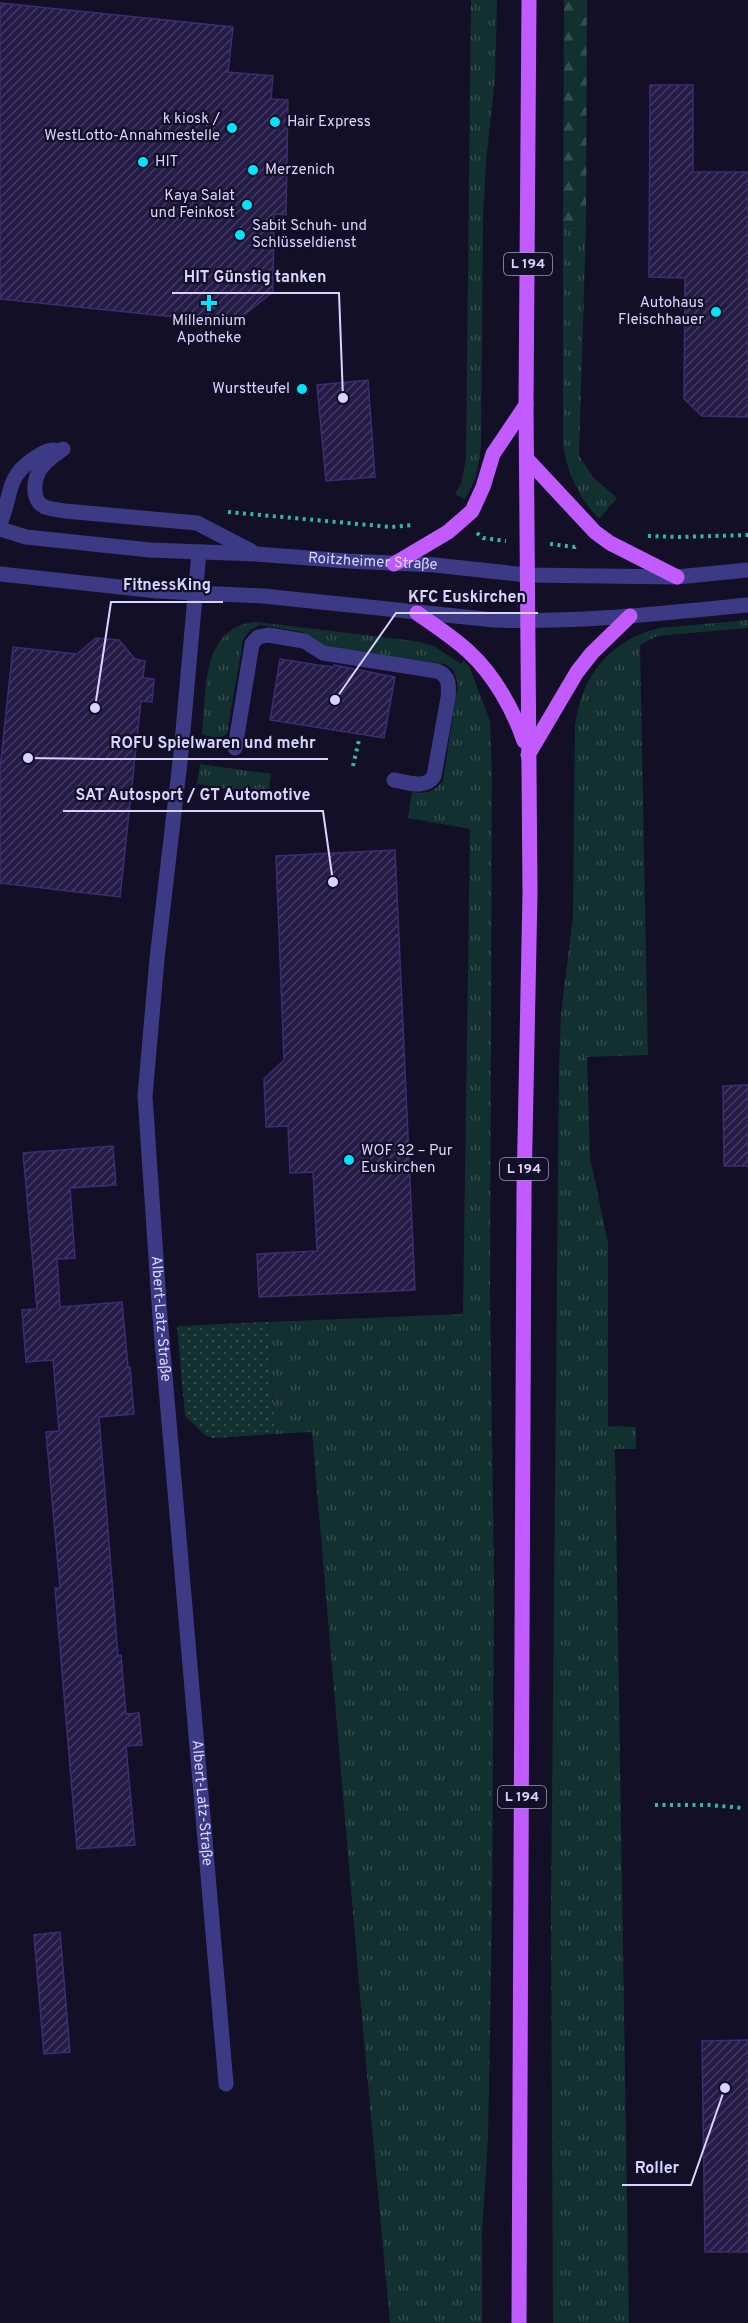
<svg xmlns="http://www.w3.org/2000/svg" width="748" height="2323" font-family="Overpass,sans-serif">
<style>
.grass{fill:url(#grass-tufts)}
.forest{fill:url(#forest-firs)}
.park{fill:url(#park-dots)}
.building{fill:url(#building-hatch);stroke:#3b2d73;stroke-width:1.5}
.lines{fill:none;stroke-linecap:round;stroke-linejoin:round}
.path{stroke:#2fb8b0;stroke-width:4;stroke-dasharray:3 4.5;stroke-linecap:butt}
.minor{stroke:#3d3a85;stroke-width:15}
.major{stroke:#c25bff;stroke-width:15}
.poi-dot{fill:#00e5ff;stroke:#130f26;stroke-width:2}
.labels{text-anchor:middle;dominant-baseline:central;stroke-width:4.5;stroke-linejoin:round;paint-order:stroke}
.shield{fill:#130f26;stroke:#9e99be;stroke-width:1.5}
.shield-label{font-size:14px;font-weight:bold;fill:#d9d4ff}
.poi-label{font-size:15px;fill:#d9d4ff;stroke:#130f26;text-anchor:start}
.street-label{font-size:15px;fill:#d9d4ff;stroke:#130f26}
.leader{fill:none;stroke:#d9d4ff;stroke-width:2}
.callout-dot{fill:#d9d4ff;stroke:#130f26;stroke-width:2}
.callout-label{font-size:16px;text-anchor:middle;font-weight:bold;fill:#d9d4ff;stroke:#130f26;stroke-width:4.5;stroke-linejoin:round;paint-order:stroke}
</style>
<defs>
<pattern id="grass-tufts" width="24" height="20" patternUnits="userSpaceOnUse" patternTransform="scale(1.5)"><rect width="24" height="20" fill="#12302f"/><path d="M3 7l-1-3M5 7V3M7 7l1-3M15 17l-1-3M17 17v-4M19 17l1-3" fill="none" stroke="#344d4e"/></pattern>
<pattern id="forest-firs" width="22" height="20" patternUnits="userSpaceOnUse" patternTransform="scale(1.5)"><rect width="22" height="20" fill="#12302f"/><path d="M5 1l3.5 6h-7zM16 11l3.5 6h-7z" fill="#344d4e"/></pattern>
<pattern id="park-dots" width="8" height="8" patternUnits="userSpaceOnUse" patternTransform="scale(1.5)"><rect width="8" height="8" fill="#12302f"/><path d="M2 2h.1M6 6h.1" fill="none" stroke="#344d4e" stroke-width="1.8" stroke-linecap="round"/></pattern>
<pattern id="building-hatch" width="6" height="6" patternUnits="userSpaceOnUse" patternTransform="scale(1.5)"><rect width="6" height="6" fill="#241b47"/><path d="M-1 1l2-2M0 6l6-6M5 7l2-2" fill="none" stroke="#433b63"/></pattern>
</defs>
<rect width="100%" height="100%" fill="#130f26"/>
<g class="grass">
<path d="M471,0h26l-2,78 -9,84 -3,57 -2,229 -5,29 -11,22 -10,-5 6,-10 5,-25z"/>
<path d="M586,225l-7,231 15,22 23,20 -18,21c-20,-21 -32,-46 -36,-75v-218z"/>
<path d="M748,620v8l-91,8 -17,9 8,410 -61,2 3,100 18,86v183l28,1v22h-21l14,874h-76l-2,-412 8,-842 2,-55 12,-98 2,-191c7,-49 34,-85 85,-97z"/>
<path d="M257,622l158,19 19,5 27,18 2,-3 6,5 21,55 2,56 -2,514 4,287 -2,339 -4,222 -6,95v89h-92l-27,-293 -51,-598 -37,2 -7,-112 195,-8 7,-485 -62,-11 4,-26c14,2 23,0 31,-12l15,-97 -5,-13 -8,-6 -119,-17 -24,-15 -41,-7 -11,5 -7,10 -16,94 -7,4 -18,-3c5,-43 -2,-109 55,-113z"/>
<path d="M200,764l71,10 -3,22 -71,-12z"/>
</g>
<path class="forest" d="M564,0h23l-1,225 -23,1z"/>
<path class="park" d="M268,1322l7,112 -62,4 -8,-3 -20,-19 -8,-90z"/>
<g class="building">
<path d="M0,3l233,24 -5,45 45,4 -2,23 17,1 -2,115 -12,-1 -1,78 -39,31 -234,-24z"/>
<path d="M650,85h43v87h55v245l-46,-1 -18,-17 1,-121 -36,-1z"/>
<path d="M368,380l7,97 -49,4 -9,-96z"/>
<path d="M96,638l23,2 16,19 10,2 -2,17 11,1 -2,23 -11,-1 -21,196 -120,-14v-114l13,-122 64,7z"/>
<path d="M280,659l38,6 16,2v-2l61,12 -11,61 -114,-18z"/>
<path d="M395,850l20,440 -156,7 -2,-43 60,-3 -4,-79 -23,1 -2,-47 -22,1 -2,-48 20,-19 -8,-204z"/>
<path d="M748,1085v81h-24l-1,-80z"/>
<path d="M113,1146l3,39 -46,3 5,70 -18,1 3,48 62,-5 6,65h2l4,47 -35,3 19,239 3,-1 5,59 13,-1 3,32 -16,1 9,99 -58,4 -22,-261h5l-14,-156 13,-1 -6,-71 -27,2 -4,-52 15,-1 -14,-156z"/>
<path d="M60,1932l10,120 -26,2 -10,-119z"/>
<path d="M748,2040v212h-43l-3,-211z"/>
</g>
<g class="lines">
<g class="path">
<path d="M228,512l163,15 23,-2"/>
<path d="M477,533l6,5 23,3"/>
<path d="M648,536l31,1 69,-2"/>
<path d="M550,544l25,3 2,-2"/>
<path d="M353,766l6,-26"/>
<path d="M655,1805h55l33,3"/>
</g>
<g class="minor">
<path d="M63,449c-16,11 -30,21 -28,43 1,7 3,12 10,15 6,2 13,3 20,4l132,12 54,28"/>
<path d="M0,523c12,-25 5,-45 32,-63 7,-5 14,-10 22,-10"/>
<path id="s1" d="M0,529l26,8 124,13 106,4 92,7 87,4 92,10 150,2 71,-7"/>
<path id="s2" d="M199,552l-18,201 -24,206 -12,137 15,221 66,767"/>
<path d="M0,574l157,17 106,5 231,24c85,3 170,-7 254,-15"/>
<path d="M235,748l17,-104 6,-7 10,-2 36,6 19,12 114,18c13,5 12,15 11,27l-14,78c-9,14 -27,6 -40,4"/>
</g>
<g class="major">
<path d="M527,459l68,73 15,11 67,34"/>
<path d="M394,564l54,-32 24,-21 11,-24 10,-33 33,-49"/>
<path d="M417,613c17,12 36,24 52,39 25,23 44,57 55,89"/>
<path d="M528,755l49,-83 15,-19 38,-37"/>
<path d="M519,2323l5,-1133 6,-297 -4,-488 3,-405"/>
</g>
</g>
<g class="poi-dot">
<circle cx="275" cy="122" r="6"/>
<circle cx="232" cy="128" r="6"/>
<circle cx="143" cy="162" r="6"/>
<circle cx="253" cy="170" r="6"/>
<circle cx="247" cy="205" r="6"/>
<circle cx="240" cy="235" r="6"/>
<path d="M206 294h6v6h6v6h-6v6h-6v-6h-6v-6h6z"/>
<circle cx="716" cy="312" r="6"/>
<circle cx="302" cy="389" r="6"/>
<circle cx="349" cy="1160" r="6"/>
</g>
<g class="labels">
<g class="shield">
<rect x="504" y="253" width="48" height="22" rx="4.5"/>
<rect x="500" y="1158" width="48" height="22" rx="4.5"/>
<rect x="498" y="1786" width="48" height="22" rx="4.5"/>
</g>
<g class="shield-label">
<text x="528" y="264">L 194</text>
<text x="524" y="1169">L 194</text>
<text x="522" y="1797">L 194</text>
</g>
<g class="poi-label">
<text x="220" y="119" text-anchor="end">k kiosk /<tspan x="220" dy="17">WestLotto-Annahmestelle</tspan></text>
<text x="287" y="122">Hair Express</text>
<text x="155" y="162">HIT</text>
<text x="265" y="170">Merzenich</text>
<text x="235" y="196" text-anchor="end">Kaya Salat<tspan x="235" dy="17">und Feinkost</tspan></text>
<text x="252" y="226">Sabit Schuh- und<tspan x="252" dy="17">Schlüsseldienst</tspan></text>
<text x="704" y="303" text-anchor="end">Autohaus<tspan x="704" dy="17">Fleischhauer</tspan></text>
<text x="209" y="321" text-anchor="middle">Millennium<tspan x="209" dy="17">Apotheke</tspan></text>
<text x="290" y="389" text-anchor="end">Wurstteufel</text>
<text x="361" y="1151">WOF 32 – Pur<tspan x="361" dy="17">Euskirchen</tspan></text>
</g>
<g class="street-label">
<text stroke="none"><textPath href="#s1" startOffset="375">Roitzheimer Straße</textPath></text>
<text stroke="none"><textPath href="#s2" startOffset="770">Albert-Latz-Straße</textPath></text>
<text stroke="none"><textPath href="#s2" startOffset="1256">Albert-Latz-Straße</textPath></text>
</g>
</g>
<path class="leader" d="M343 398L339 293H172M95 708L111 602H223M335 700L396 613H538M28 758L98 759H328M333 882L323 811H63M725 2088L691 2185H622"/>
<g class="callout-dot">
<circle cx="343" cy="398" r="6"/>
<circle cx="95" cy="708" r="6"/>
<circle cx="335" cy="700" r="6"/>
<circle cx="28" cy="758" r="6"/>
<circle cx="333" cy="882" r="6"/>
<circle cx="725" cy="2088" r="6"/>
</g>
<g class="callout-label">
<text x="255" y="282">HIT Günstig tanken</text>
<text x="167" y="590">FitnessKing</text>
<text x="467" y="602">KFC Euskirchen</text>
<text x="213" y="748">ROFU Spielwaren und mehr</text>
<text x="193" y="800">SAT Autosport / GT Automotive</text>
<text x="657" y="2173">Roller</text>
</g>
</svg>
